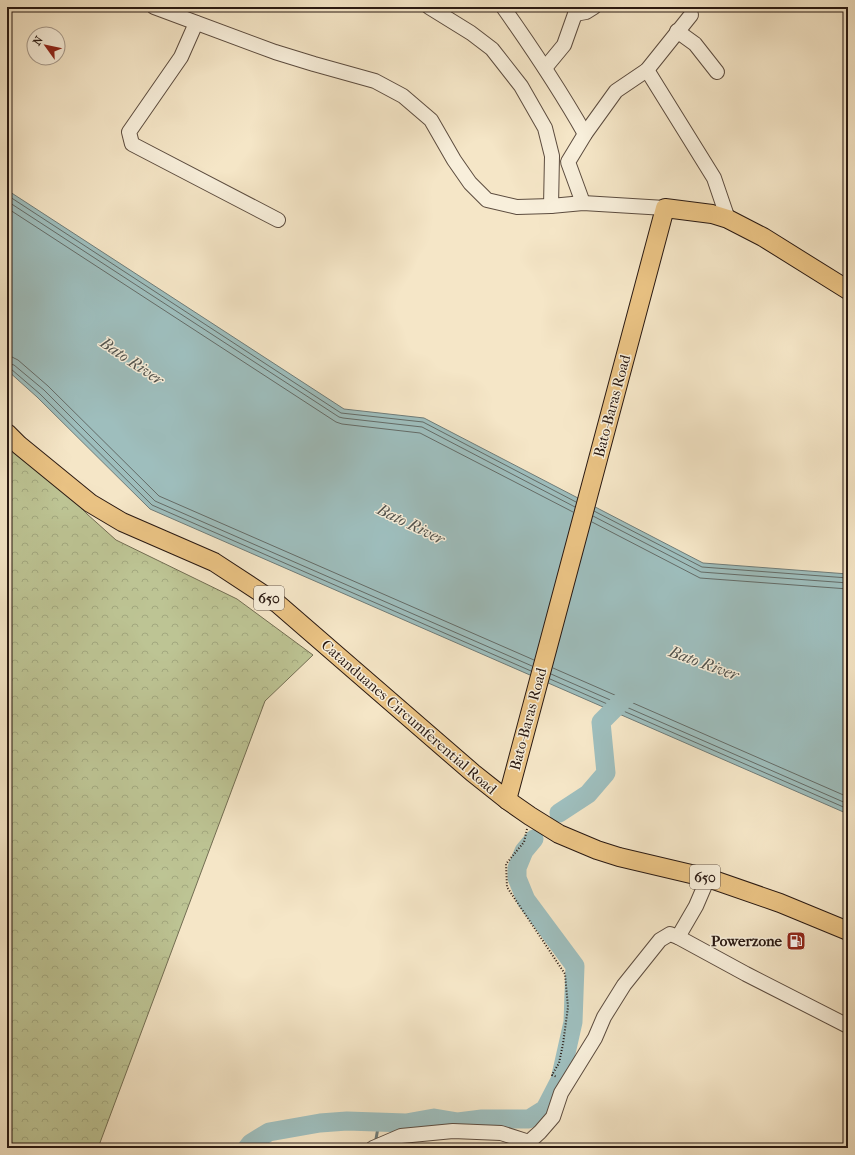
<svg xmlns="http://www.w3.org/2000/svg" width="855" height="1155" font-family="'IM FELL French Canon',serif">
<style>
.forest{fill:url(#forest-crowns);stroke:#736e53}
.water{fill:#9ebebd;stroke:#6f7c79}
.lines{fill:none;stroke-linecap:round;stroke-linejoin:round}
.shore{stroke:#646c68;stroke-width:1}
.stream{stroke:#6f7c79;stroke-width:3}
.river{stroke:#9ebebd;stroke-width:19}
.minor-casing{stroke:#5c4c3f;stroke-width:16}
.major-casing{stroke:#291912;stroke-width:20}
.path{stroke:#291912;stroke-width:2;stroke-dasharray:1 2;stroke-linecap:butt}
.minor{stroke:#f8efdb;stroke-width:14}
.major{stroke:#eac384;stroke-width:18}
.labels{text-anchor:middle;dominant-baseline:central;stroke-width:3;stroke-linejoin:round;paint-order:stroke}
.shield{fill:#f8efdb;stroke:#67594e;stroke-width:1}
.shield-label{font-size:14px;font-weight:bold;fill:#291912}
.street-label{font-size:15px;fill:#291912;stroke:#f8efdb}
.poi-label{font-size:15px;font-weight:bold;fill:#291912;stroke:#f8efdb;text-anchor:end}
.water-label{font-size:16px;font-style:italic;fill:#52534e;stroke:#f8efdb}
</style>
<defs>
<pattern id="forest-crowns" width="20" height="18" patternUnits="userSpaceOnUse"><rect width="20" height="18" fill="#bdc494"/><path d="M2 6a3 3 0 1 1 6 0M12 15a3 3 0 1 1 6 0" fill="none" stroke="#a2a87f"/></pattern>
</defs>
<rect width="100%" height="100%" fill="#f5e6c7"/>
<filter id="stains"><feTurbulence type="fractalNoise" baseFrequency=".005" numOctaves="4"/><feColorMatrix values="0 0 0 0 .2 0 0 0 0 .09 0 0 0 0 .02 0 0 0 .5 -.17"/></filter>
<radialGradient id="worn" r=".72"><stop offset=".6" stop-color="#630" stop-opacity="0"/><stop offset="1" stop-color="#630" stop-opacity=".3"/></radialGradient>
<path class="forest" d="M7,426l80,88 29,26 121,59 76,56 -48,46 -167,447h-91z"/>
<path class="water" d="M7,190l337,219 80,9 279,145 145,11v240l-698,-305 -113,-112 -30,-27z"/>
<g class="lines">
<g class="shore">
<path d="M7,195l334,218 82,9 153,80"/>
<path d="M7,201l332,216 4,1 79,9 153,80"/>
<path d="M7,208l329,214 6,2 78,9 153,79"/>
<path d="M7,357h5l6,3 30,26 111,110 375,164"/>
<path d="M7,363l7,2 30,25 111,111 377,165"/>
<path d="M7,368l4,1 29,25 112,111 379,166"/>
<path d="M594,511l108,56 146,11"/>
<path d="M593,516l108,56 147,11"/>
<path d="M592,522l108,56 148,11"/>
<path d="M553,668l295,129"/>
<path d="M551,674l297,130"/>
<path d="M550,679l298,130"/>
</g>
<path class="stream" d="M376,1139l3,-17"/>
<g class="river">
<path d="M559,813l29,-19 18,-21 -5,-51 29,-29"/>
<path d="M247,1148l4,-5 18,-11 51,-9 27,-2 59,2 28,-5 24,4 24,-3h47l16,-10 15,-29 13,-58 2,-56 -49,-66 -9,-22v-10l7,-17 10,-12"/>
</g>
<defs>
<g id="minor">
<path d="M154,7l121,45 39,12 61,17 28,15 28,24 23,40 16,23 17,17 30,7 34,-1"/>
<path d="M429,7l42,26 21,16 29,37 24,42 7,28 -1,50 32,-3 82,5"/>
<path d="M503,7c29,41 57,83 82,127"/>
<path d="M575,14l11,-2 8,-5"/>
<path d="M196,23l-15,34 -52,75 3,12 146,76"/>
<path d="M677,31l18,13 22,28"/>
<path d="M545,68l19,-23 11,-31 1,-7"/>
<path d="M647,70l67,108 14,41"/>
<path d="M583,203l-15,-41 17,-28 31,-43 31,-21 44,-55"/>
<path d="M678,937l68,37 102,52"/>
<path d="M373,1148l28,-12 52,-5 48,2 28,9 11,-10 13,-15 8,-24 34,-55 9,-21 20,-32 36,-45 10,-6 8,3 18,-31 12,-28"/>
</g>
<g id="major">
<path d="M7,433l12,12 71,58 32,19 92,40 64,42 195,169 34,27 23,16 29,18 38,16 22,7 89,21 72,25 68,28"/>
<path d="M507,800l158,-592 47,6 16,5 35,18 85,53"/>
</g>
</defs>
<use href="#minor" class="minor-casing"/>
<use href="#major" class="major-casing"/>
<path class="path" d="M527,829l-3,13 -18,22 1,23 58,87 3,33 -5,37 -4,19 -7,12 5,2"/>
<use href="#minor" class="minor"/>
<use href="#major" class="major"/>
</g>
<defs>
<symbol id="fuel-square" viewBox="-11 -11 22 22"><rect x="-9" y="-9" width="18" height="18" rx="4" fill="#8f2418" stroke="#f8efdb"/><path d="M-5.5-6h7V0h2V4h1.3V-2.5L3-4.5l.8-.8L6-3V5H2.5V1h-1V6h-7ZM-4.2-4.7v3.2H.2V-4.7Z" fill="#fff"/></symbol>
</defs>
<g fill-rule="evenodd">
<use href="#fuel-square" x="785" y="930" width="22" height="22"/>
</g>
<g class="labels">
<g class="shield">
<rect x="254" y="586" width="30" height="24" rx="3"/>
<rect x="690" y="865" width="30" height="24" rx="3"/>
</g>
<g class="shield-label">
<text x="269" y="598">650</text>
<text x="705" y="877">650</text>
</g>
<g class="street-label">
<text transform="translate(612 406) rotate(-75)">Bato-Baras Road</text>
<text transform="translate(409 717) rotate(41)">Catanduanes Circumferential Road</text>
<text transform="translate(528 719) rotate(-75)">Bato-Baras Road</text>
</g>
<g class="poi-label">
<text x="782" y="941">Powerzone</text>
</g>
<g class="water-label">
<text transform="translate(132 361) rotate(34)">Bato River</text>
<text transform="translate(411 524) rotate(26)">Bato River</text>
<text transform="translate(704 663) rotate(20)">Bato River</text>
</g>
</g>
<rect width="855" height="1155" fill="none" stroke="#f5e6c7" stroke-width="24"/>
<rect x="8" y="8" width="839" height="1139" fill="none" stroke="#291912" stroke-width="2"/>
<rect x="12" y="12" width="831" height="1131" fill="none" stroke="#291912"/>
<g transform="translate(46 46) rotate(303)"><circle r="19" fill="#f8efdb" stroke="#a5998b"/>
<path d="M0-3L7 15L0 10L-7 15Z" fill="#8f2418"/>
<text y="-6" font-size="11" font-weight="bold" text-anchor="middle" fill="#291912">N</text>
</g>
<rect width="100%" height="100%" filter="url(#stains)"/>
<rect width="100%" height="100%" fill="url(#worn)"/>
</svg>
